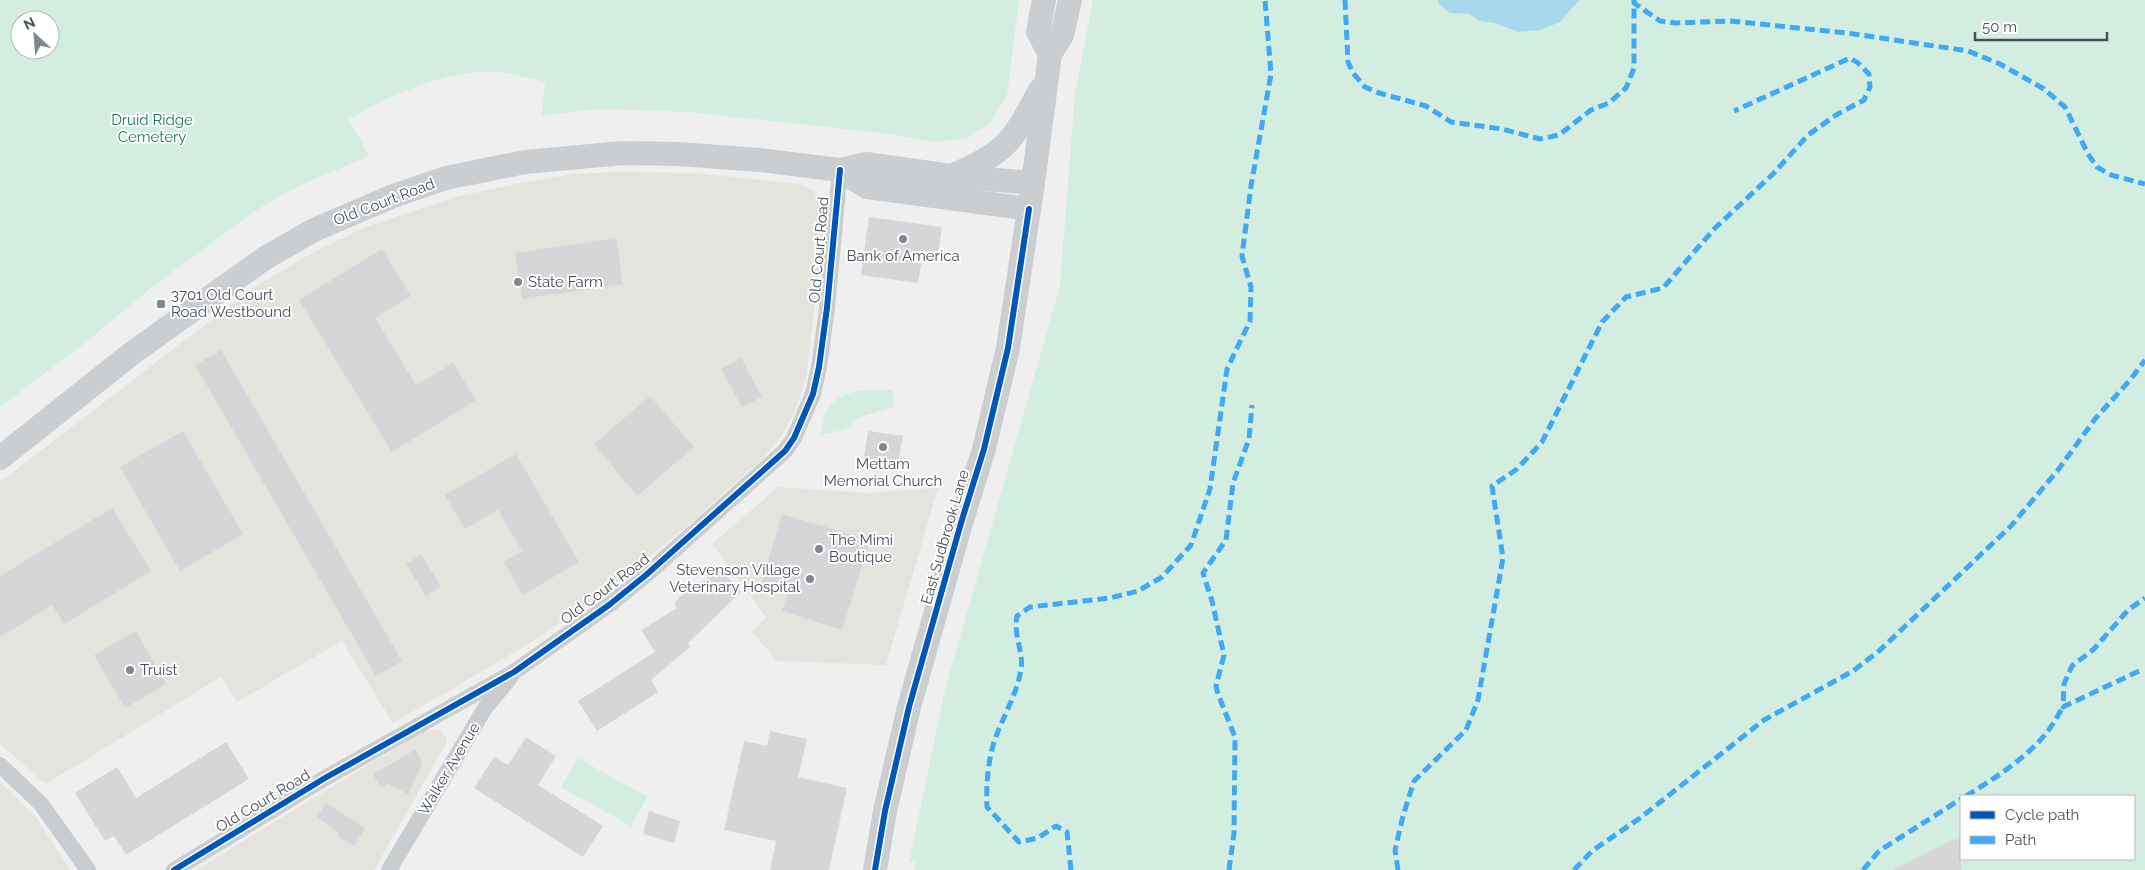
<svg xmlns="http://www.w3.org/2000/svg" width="2145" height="870" font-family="Raleway,sans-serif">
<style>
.commercial{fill:#e4e3dd}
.green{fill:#d3eee0;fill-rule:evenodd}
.water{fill:#a8d8ec}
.building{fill:#d6d6d8}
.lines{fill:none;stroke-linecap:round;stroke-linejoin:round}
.street{stroke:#cacdd0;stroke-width:16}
.secondary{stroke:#cbced1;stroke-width:24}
.quiet{stroke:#3fa9f5;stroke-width:5;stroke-dasharray:10 5;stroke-linecap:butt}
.cycleway-casing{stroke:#fff;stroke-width:9}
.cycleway{stroke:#0057b8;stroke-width:6}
.poi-dot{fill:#81878f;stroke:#fff;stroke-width:2}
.labels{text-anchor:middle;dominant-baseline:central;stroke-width:4;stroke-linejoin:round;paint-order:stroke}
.park-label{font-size:15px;fill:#187b52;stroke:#fff}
.street-label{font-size:15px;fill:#464f5b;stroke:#fff}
.poi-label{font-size:15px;fill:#464f5b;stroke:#fff;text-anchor:start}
</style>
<rect width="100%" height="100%" fill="#efefef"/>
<g class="commercial">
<path d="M618,172l74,1 108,11 13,6 9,10 4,9 -20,170 -11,32 -13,25 -18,21 -84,75 -56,46 -97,67 -134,78 -51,-82 -105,61 -16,-25 -175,107 -46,-40v-262l253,-194 59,-35 53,-26 91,-30 60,-13 56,-10z"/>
<path d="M778,487l89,6 71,-5 -52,177 -109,-4 -25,-29 14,-15 -54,-73z"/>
<path d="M433,729l7,1 6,7 1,5 -73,128h-178l226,-138z"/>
<path d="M0,782l35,34 35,54h-70z"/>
</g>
<g class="green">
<path d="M0,0h1019l-12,96 -17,27 -22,15 -34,4 -43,-8 -203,-22 -88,-3 -58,6 3,-33c-22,-6 -47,-12 -69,-10 -45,5 -88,25 -127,47l20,37 -75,32 -42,25 -101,75 -65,54 -86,65zM20,20h30v30h-30z"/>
<path d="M1093,0h1052v870h-1230l1,-7 -7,-1 36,-172 115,-404 15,-193zM1961,796h173v63h-173z"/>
<path d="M892,390l2,17 -34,10 -14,12 -25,6c1,-7 2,-14 4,-20 11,-28 44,-25 67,-25z"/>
<path d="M578,758l69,39 -16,29 -70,-39z"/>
</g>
<path class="water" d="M1437,0h142l-19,22 -20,8 -21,2 -25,-9 -14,-2 -11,-7 -19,-1 -10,-8z"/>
<g class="building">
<path d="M869,217l73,10 -4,27 -15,-3 -5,32 -57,-8z"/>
<path d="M616,238l7,46 -101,15 -7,-46z"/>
<path d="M382,249l29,47 -36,22 41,67 37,-22 23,37 -84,52 -93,-152z"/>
<path d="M221,350l181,311 -26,15 -181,-311z"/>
<path d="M741,358l21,39 -20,10 -21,-38z"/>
<path d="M650,396l44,51 -57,49 -43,-52z"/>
<path d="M183,431l60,103 -63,37 -60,-104z"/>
<path d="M868,431l35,5 -5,27 -34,-5z"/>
<path d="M516,454l63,108 -56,33 -19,-33 18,-11 -24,-41 -33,19 -20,-34z"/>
<path d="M112,508l39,63 -87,53 -12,-19 -52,32v-61z"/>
<path d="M782,514l88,26 -28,90 -60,-19 6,-18 -27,-9z"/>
<path d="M421,555l20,31 -15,10 -20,-32z"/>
<path d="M719,567l22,25 -53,51 2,4 -39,33 7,12 -61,39 -19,-30 77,-49 -14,-22 36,-22 -3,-4 7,-8 8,-7 3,2z"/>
<path d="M136,631l30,53 -41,24 -31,-53z"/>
<path d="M770,731l37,8 -9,38 49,11 -18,82h-59l6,-29 -52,-11 20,-89 23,5z"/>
<path d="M526,737l30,19 -18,29 65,41 -20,31 -109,-69 20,-31 14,8z"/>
<path d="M226,742l23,37 -123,76 -12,-19 -9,5 -30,-48 42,-26 19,31z"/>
<path d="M415,750l8,13 -15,31 -20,-10 -7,4 -8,-14z"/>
<path d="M326,803l39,25 -11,18 -17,-10 2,-3 -22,-16z"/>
<path d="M649,811l31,10 -6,22 -31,-9z"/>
<path d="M1961,837v33h-69l62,-31v2z"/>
</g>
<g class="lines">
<g class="street">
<path d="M0,765l41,39 47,66"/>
<path d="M174,870l151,-92 189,-106 95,-67 37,-30 139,-124 9,-13 19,-44 6,-27 8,-59 13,-138"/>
<path d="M389,870l96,-162 25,-30"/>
</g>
<g class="secondary">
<path d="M1044,0l-6,32 12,22"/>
<path d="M840,170l27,17 162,22"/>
<path d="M953,175c55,-23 60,-35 87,-85"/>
<path d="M0,458l131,-104 134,-96 49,-28 42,-18 37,-16 53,-18 79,-16 98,-9 56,1 81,6 80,10 26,-6 85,12 82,7"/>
<path d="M875,870l10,-59 24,-104 52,-184 23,-74 24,-101 25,-165 17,-129 12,-19 8,-35"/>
</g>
<g class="quiet">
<path d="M1345,0l3,62 5,11 12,14 14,6 47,13 25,16 51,7 38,10 19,-4 32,-25 18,-7 17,-15 8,-20v-65"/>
<path d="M1634,0v3l26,18 16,2 54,-2 117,12 121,18 32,13 44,25 21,18 23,47 9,13 14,8 34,9"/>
<path d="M2139,671l-76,36 1,-23 8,-18 22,-17 34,-39 17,-12"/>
<path d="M1966,796c29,-18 61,-38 82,-65 6,-8 10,-16 15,-24"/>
<path d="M1071,870l-4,-38 -11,-6 -18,12 -19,4 -32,-35c-1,-22 1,-45 7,-65 8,-24 23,-47 27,-73 3,-17 -8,-33 -4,-53l13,-9 80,-9 28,-7 24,-14 29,-32 19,-56 17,-120 23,-48 1,-34 -9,-31 9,-70 20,-112 -6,-74"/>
<path d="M1229,870l5,-37 1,-96 -17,-43 -2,-8 8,-31 -12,-54 -9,-28 23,-33 7,-57 16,-44 3,-34"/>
<path d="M1398,870l-3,-20 8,-34 11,-35 52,-51 12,-30 25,-142 -11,-72 25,-17 25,-27 60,-120 24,-25 37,-9 52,-60 58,-54 35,-39 28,-20 28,-15 6,-13 -1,-13 -11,-11 -8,-5 -116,53"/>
<path d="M1574,870l18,-19 48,-33 124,-98 89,-49 26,-20 132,-125 47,-56 37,-51 36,-40 14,-19"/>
<path d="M1863,870l16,-19 82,-52"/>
</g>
<defs>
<g id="cycleway">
<path d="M174,870l151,-92 189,-106 95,-67 37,-30 139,-124 9,-13 19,-44 6,-27 8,-59 13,-138"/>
<path d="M875,870l10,-59 24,-104 52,-184 23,-74 24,-101 21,-139"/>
</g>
</defs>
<use href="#cycleway" class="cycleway-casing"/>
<use href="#cycleway" class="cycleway"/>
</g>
<g class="poi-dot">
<circle cx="903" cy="239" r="5"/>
<circle cx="518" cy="282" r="5"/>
<rect x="156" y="299" width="10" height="10" rx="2.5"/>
<circle cx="883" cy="447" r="5"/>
<circle cx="819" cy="549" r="5"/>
<circle cx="810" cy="579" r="5"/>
<circle cx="130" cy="670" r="5"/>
</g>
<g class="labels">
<g class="park-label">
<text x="152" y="120">Druid Ridge<tspan x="152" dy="17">Cemetery</tspan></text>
</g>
<g class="street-label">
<text transform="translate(384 202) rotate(-21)">Old Court Road</text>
<text transform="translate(819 250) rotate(-85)">Old Court Road</text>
<text transform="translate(945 537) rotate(-74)">East Sudbrook Lane</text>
<text transform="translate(605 589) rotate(-37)">Old Court Road</text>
<text transform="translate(449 769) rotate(-59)">Walker Avenue</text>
<text transform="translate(263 801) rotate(-31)">Old Court Road</text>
</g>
<g class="poi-label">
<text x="903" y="256" text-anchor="middle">Bank of America</text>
<text x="528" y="282">State Farm</text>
<text x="171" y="295">3701 Old Court<tspan x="171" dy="17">Road Westbound</tspan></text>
<text x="883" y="464" text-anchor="middle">Mettam<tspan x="883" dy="17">Memorial Church</tspan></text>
<text x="829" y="540">The Mimi<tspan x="829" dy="17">Boutique</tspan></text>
<text x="800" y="570" text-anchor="end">Stevenson Village<tspan x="800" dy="17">Veterinary Hospital</tspan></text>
<text x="140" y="670">Truist</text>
</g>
</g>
<rect x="1960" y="795" width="175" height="65" fill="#ffffff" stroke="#b5b9bd"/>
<rect x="1970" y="811" width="25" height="8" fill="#0057b8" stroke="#b5b9bd"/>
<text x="2005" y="820" font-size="15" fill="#464f5b">Cycle path</text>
<rect x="1970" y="836" width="25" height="8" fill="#3fa9f5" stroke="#b5b9bd"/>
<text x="2005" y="845" font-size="15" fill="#464f5b">Path</text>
<g transform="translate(35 35) rotate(334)"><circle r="24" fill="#ffffff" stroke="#b5b9bd"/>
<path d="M0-4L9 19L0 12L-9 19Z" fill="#81878f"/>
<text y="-8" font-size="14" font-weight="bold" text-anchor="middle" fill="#464f5b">N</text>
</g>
<path d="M1975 32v8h132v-8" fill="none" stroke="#464f5b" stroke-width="2.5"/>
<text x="1982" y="32" font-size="15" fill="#464f5b" stroke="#ffffff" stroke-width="4" paint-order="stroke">50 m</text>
</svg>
